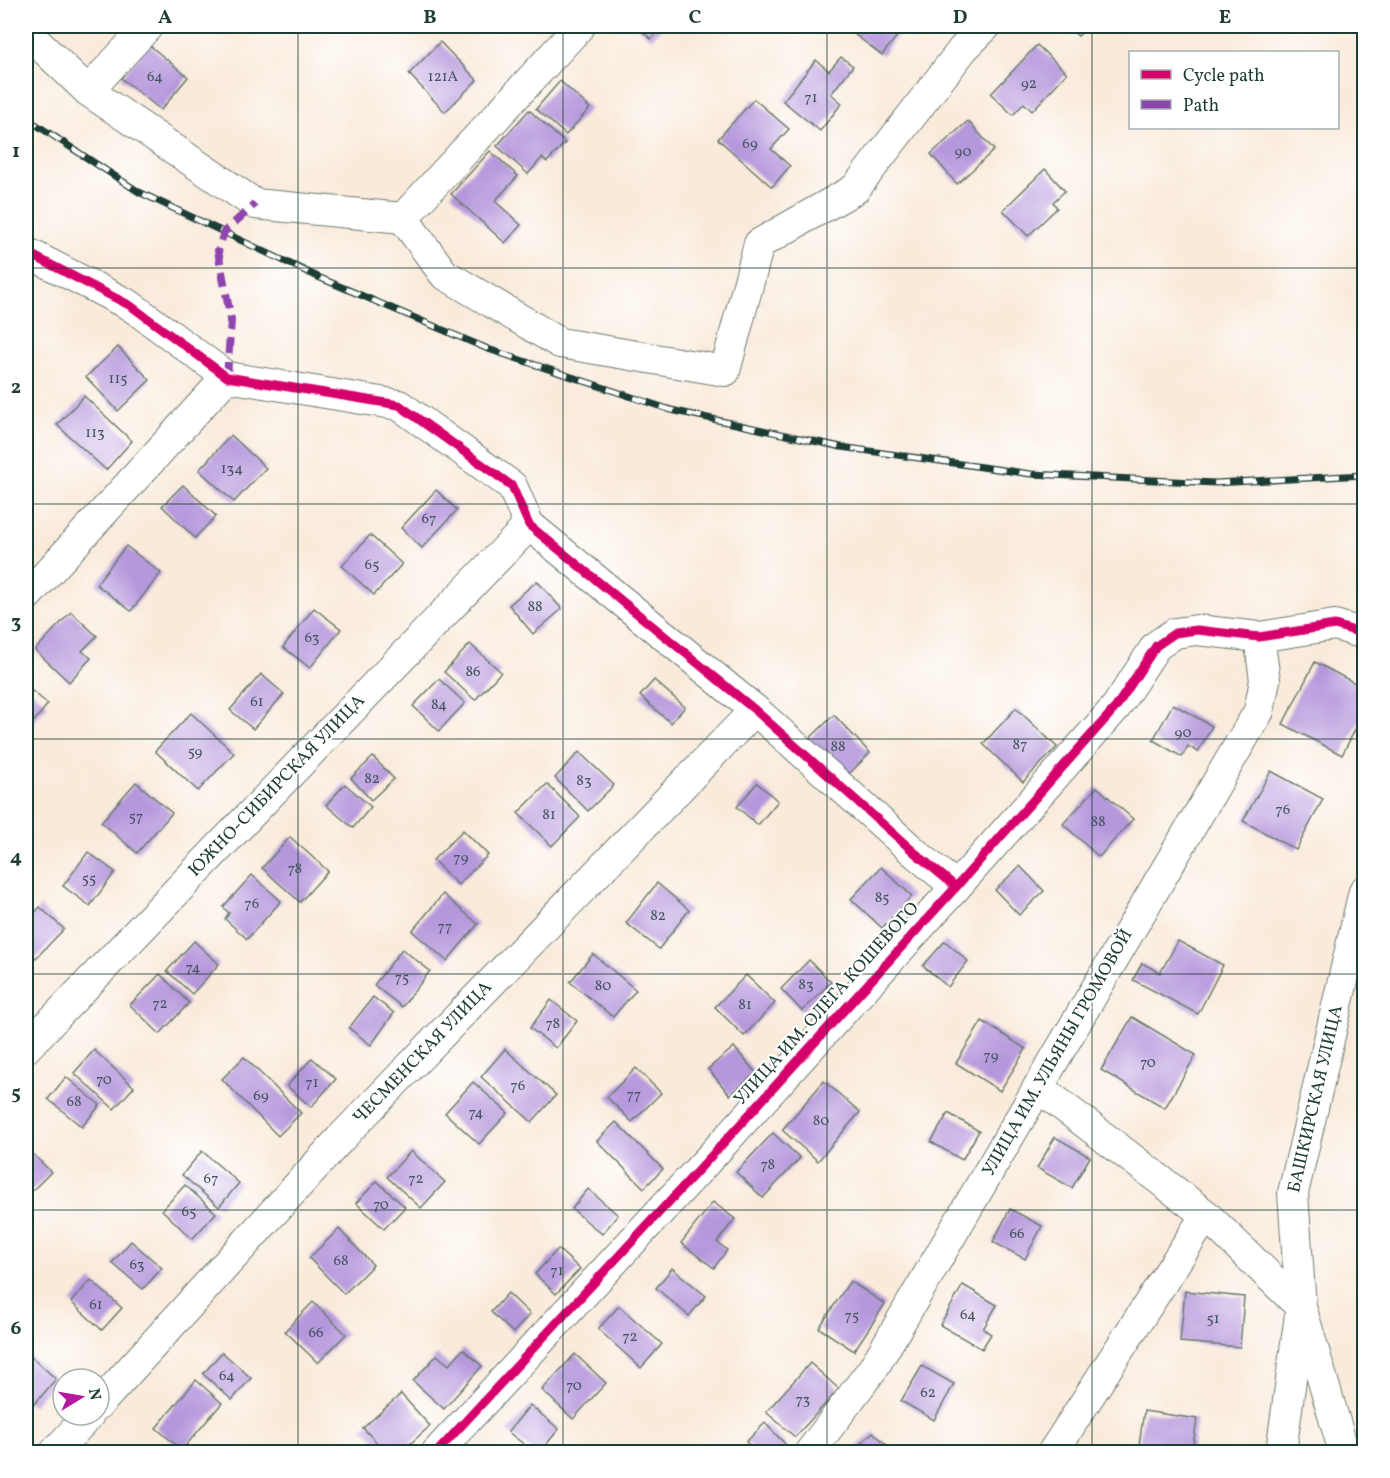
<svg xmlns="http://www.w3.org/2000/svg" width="1390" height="1478" font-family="Vollkorn,serif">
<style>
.building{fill:#b597dc}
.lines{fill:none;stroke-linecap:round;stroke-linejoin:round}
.minor-casing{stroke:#6b7a6e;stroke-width:32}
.minor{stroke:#fff;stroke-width:30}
.rail-casing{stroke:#1f3d34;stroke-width:7}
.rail{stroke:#fff;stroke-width:4.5;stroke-dasharray:14;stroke-linecap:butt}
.quiet{stroke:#8e44ad;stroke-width:8;stroke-dasharray:15 8;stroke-linecap:butt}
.cycleway-casing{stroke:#fff;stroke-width:13}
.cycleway{stroke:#d6006c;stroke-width:9}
.grid{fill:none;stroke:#1f3d34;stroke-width:1.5;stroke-opacity:0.55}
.labels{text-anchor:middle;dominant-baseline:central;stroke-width:4.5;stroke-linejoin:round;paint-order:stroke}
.number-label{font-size:15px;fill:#44545e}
.street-label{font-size:18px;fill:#1f3d34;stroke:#fff}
.neatline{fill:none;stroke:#1f3d34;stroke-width:2}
.grid-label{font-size:20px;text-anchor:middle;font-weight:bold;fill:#1f3d34}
</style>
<rect width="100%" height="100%" fill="#fff"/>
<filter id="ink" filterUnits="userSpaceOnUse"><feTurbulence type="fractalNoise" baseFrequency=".0167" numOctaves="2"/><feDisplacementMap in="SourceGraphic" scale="12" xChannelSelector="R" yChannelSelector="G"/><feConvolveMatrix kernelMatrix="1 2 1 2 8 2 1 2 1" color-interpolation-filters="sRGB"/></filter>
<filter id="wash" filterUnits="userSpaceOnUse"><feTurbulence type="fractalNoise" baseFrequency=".008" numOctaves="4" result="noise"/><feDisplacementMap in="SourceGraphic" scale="24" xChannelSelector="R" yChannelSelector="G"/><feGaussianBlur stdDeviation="1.35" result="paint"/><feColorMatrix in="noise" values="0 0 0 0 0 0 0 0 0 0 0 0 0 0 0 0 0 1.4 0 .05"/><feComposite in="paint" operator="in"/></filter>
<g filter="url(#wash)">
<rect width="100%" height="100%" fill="#f9eada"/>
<g id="blocks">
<g class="building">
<path d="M636,26h27l-12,13z"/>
<path d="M852,26h53l-23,29 -33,-25z"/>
<path d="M1067,26h22l-11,10z"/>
<path d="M440,42l37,38 -32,32 -36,-38z"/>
<path d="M148,44l40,33 -27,33 -40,-32z"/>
<path d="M1037,45l30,28 -35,38 -8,-8 -11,12 -22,-21z"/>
<path d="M841,57l12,9 -22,28 11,9 -22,28 -37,-30 33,-41 13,11z"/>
<path d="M560,81l30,27 -24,27 -30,-26z"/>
<path d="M754,99l35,30 -18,20 19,17 -18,21 -54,-48z"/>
<path d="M529,110l36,33 -18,19 -5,-4 -14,16 -31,-28z"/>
<path d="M968,121l26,29 -37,34 -26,-30z"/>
<path d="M490,151l28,25 -23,25 26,24 -16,18 -54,-49z"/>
<path d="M1045,169l20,22 -12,11 4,6 -29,28 -25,-26z"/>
<path d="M118,347l32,33 -32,31 -32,-34z"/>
<path d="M84,396l48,45 -26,29 -49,-45z"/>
<path d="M231,435l35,33 -32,34 -35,-32z"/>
<path d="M183,485l33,31 -21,22 -33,-32z"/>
<path d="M436,490l21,20 -35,38 -21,-20z"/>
<path d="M370,535l32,29 -28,31 -32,-29z"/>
<path d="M126,546l35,27 -30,38 -35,-27z"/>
<path d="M537,581l25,28 -29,25 -24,-29z"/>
<path d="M314,608l27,21 -31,39 -27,-21z"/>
<path d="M71,612l26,24 -15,15 9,7 -22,24 -34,-32z"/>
<path d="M470,644l31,28 -26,28 -31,-28z"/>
<path d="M1315,662l49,26v24l-22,43 -59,-31z"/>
<path d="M261,674l23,20 -31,35 -23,-19z"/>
<path d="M439,679l26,24 -26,28 -26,-25z"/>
<path d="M654,680l31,27 -14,16 -31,-27z"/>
<path d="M26,686l22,18 -22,27z"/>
<path d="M1173,704l39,22 -14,26 -10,-6 -6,11 -29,-17z"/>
<path d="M1016,708l41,39 -34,35 -40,-38z"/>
<path d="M191,713l43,40 -36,38 -43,-40z"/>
<path d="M834,715l36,38 -27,27 -36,-39z"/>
<path d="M579,752l35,33 -26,26 -33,-33z"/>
<path d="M373,757l21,22 -23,21 -20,-22z"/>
<path d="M1271,771l52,28 -27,51 -53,-29z"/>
<path d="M136,782l36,31 -35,40 -36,-31z"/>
<path d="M757,783l21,18 -20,24 -21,-18z"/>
<path d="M345,784l26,23 -18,21 -27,-23z"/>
<path d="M547,784l33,33 -28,29 -34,-33z"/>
<path d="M1097,787l36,32 -34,38 -36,-33z"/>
<path d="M463,830l25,25 -30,30 -25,-25z"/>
<path d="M290,837l38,34 -28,31 -38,-34z"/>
<path d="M88,852l27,20 -25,34 -27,-20z"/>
<path d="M1020,866l24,25 -25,24 -24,-25z"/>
<path d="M881,867l31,29 -30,32 -31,-29z"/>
<path d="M252,875l29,26 -34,38 -22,-20 4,-6 -6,-6z"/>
<path d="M657,883l32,27 -30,39 -33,-26z"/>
<path d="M443,894l35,30 -31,37 -35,-30z"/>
<path d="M40,907l24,22 -28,29 -10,-10v-26z"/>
<path d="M194,941l25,23 -27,30 -25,-23z"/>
<path d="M945,941l23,20 -20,26 -25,-21z"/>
<path d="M1178,941l45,24 -25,49 -65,-34 9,-17 18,10z"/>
<path d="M402,949l28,22 -28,36 -28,-22z"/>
<path d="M593,954l43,36 -23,27 -43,-35z"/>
<path d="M809,960l22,22 -29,29 -21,-22z"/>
<path d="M160,974l29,29 -29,31 -30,-29z"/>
<path d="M746,975l29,28 -31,33 -29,-29z"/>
<path d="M373,997l21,16 -23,32 -22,-17z"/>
<path d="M551,1000l26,21 -21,27 -26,-20z"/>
<path d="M1132,1017l64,38 -31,53 -64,-38z"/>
<path d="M982,1021l44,28 -26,42 -44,-28z"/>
<path d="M734,1047l22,26 -26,22 -22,-26z"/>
<path d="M505,1049l51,46 -24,27 -51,-45z"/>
<path d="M94,1050l40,37 -20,22 -40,-36z"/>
<path d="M244,1057l57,56 -23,23 -56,-57z"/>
<path d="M312,1058l24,21 -25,28 -24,-21z"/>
<path d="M636,1068l25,25 -29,29 -25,-25z"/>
<path d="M66,1077l34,28 -18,22 -34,-28z"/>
<path d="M824,1081l36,31 -42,49 -36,-31z"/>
<path d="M473,1082l35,31 -29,31 -34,-31z"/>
<path d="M948,1113l31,18 -17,29 -31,-18z"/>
<path d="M616,1122l47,47 -19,19 -47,-47z"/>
<path d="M773,1133l27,25 -37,40 -27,-26z"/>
<path d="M1055,1137l35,20 -18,31 -35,-20z"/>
<path d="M26,1147l25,25 -25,25z"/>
<path d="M202,1151l37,32 -20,24 -37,-32z"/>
<path d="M411,1151l34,31 -24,26 -34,-31z"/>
<path d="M377,1181l28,26 -21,22 -28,-26z"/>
<path d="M185,1185l31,28 -24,26 -30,-29z"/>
<path d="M588,1189l30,26 -16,19 -30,-25z"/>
<path d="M713,1202l22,17 -18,23 10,8 -13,18 -33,-25z"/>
<path d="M1010,1209l32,17 -17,33 -32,-17z"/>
<path d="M339,1229l34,36 -29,29 -35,-36z"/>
<path d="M131,1241l31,27 -19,21 -31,-26z"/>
<path d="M558,1249l22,20 -24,25 -21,-20z"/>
<path d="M672,1268l34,28 -17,20 -33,-28z"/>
<path d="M91,1280l31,28 -20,22 -31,-28z"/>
<path d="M850,1281l35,23 -31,47 -35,-23z"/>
<path d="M963,1285l34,20 -14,24 8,5 -9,15 -42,-24z"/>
<path d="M1185,1291l59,6 -4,50 -60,-5z"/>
<path d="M508,1293l22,21 -17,19 -22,-21z"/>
<path d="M313,1302l33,32 -28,29 -33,-32z"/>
<path d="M619,1306l43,38 -21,24 -43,-39z"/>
<path d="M463,1349l19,17 -38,43 -31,-28 24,-26 12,10z"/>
<path d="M26,1352l30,27 -23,27 -7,-7z"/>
<path d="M222,1352l29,26 -19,22 -29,-26z"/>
<path d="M575,1354l31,29 -33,36 -31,-29z"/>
<path d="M810,1363l29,26 -44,48 -29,-25z"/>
<path d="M922,1366l32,18 -20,36 -33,-19z"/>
<path d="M196,1380l26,23 -40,47 -26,-22z"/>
<path d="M401,1394l29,32 -29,26h-15l-23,-24z"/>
<path d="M530,1405l29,24 -19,23h-6l-26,-20z"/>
<path d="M1144,1411l53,8 -5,33h-54z"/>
<path d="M765,1423l22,23 -7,6h-23l-11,-10z"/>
<path d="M873,1432l21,20h-42z"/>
</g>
</g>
</g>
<g filter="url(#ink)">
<use href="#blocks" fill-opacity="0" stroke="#6b7a6e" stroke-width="1.5"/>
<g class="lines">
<defs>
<g id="minor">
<path d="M26,32l62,59 167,113 148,14"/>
<path d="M88,91l60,-65"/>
<path d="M403,218l41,56 116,69 165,28 34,-127 96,-55 108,-140 23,-23"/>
<path d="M403,218l177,-192"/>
<path d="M26,252l105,54 96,71 172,28 113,81 17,39 226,185 159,142 42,35"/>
<path d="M26,597l201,-220"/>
<path d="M26,1048l503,-523"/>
<path d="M1038,1087l168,128"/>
<path d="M99,1404l242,-266 414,-428"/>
<path d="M55,1452l34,-37"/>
<path d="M437,1452l279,-301 240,-264 160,-180 40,-61 19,-13 22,-3 62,7 76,-12 29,9"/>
<path d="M810,1452l64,-85 385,-656 6,-31 -6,-43"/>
<path d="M1053,1452l153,-237 95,92 43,145"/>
<path d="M1281,1452l20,-145 -8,-114 71,-302"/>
</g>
</defs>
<use href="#minor" class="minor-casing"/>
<use href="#minor" class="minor"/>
<defs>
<path id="rail" d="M26,118l113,74 179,85 170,72 183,61 170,37 190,27 184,9 149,-8"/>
</defs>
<use href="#rail" class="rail-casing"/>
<use href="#rail" class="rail"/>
<path class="quiet" d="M227,377l4,-57 -13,-69 6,-19 31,-28"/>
<defs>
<g id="cycleway">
<path d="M26,252l105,54 96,71 172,28 113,81 17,39 226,185 159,142 42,35"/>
<path d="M437,1452l279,-301 240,-264 160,-180 40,-61 19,-13 22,-3 62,7 76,-12 29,9"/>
</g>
</defs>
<use href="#cycleway" class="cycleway-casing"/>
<use href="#cycleway" class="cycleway"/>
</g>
</g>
<path class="grid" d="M298,26v1426M563,26v1426M827,26v1426M1092,26v1426M26,268h1338M26,504h1338M26,739h1338M26,974h1338M26,1210h1338"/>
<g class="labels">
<g class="number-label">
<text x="155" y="77">64</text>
<text x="443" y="77">121А</text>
<text x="1029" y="84">92</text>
<text x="811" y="98">71</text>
<text x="750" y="144">69</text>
<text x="963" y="152">90</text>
<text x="118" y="379">115</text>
<text x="95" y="433">113</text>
<text x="232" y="469">134</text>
<text x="429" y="519">67</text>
<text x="372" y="565">65</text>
<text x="535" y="607">88</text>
<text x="312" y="638">63</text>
<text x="473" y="672">86</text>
<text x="257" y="702">61</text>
<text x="439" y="705">84</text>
<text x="1183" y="733">90</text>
<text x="1020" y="745">87</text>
<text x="838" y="747">88</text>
<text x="195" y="752">59</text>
<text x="372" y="779">82</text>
<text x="584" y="781">83</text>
<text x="1283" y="810">76</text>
<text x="549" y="815">81</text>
<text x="136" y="817">57</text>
<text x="1098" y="822">88</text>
<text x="461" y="858">79</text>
<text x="295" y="869">78</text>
<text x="89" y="879">55</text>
<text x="882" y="898">85</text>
<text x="252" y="904">76</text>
<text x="658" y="916">82</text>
<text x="445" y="927">77</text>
<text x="193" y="968">74</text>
<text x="402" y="978">75</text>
<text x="806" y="985">83</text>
<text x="603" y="986">80</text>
<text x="160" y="1004">72</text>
<text x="745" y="1005">81</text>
<text x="553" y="1024">78</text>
<text x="991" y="1056">79</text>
<text x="1148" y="1063">70</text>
<text x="104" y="1080">70</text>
<text x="312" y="1083">71</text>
<text x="518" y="1086">76</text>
<text x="634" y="1095">77</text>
<text x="261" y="1096">69</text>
<text x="74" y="1102">68</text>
<text x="476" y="1113">74</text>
<text x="821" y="1121">80</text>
<text x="768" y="1165">78</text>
<text x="211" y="1179">67</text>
<text x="416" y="1179">72</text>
<text x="381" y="1205">70</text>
<text x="189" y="1212">65</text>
<text x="1017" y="1234">66</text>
<text x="341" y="1261">68</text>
<text x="137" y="1265">63</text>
<text x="557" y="1271">71</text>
<text x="96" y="1305">61</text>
<text x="968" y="1315">64</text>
<text x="852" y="1316">75</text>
<text x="1213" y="1319">51</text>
<text x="316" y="1333">66</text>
<text x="630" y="1337">72</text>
<text x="227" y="1376">64</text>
<text x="574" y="1386">70</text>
<text x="928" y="1393">62</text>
<text x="803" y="1400">73</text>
</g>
<g class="street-label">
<text transform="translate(277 786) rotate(-46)">ЮЖНО-СИБИРСКАЯ УЛИЦА</text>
<text transform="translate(827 1004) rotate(-48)">УЛИЦА ИМ. ОЛЕГА КОШЕВОГО</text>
<text transform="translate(423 1053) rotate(-46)">ЧЕСМЕНСКАЯ УЛИЦА</text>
<text transform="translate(1058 1053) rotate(-60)">УЛИЦА ИМ. УЛЬЯНЫ ГРОМОВОЙ</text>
<text transform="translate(1316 1099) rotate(-77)">БАШКИРСКАЯ УЛИЦА</text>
</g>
</g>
<rect width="1390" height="1478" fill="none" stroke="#fff" stroke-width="66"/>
<rect x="1129" y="51" width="210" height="78" fill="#ffffff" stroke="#a5b1ae" stroke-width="1.5"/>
<rect x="1141" y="70" width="30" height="9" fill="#d6006c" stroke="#a5b1ae" stroke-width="1.5"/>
<text x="1183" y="81" font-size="18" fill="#1f3d34">Cycle path</text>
<rect x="1141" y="100" width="30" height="9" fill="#8e44ad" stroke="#a5b1ae" stroke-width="1.5"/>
<text x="1183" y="111" font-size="18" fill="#1f3d34">Path</text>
<g transform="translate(81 1397) rotate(79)"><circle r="28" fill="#ffffff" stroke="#a5b1ae" stroke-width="1.5"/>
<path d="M0-4.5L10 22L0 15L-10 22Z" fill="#b5179e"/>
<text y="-9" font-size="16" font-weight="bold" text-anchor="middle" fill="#1f3d34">N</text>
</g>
<rect x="33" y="33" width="1324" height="1412" class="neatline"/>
<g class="grid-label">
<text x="165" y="23">A</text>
<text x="430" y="23">B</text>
<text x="695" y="23">C</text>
<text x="960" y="23">D</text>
<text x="1225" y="23">E</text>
<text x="16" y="157">1</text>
<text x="16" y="393">2</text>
<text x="16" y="628">3</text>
<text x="16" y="863">4</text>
<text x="16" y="1099">5</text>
<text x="16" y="1334">6</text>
</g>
</svg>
